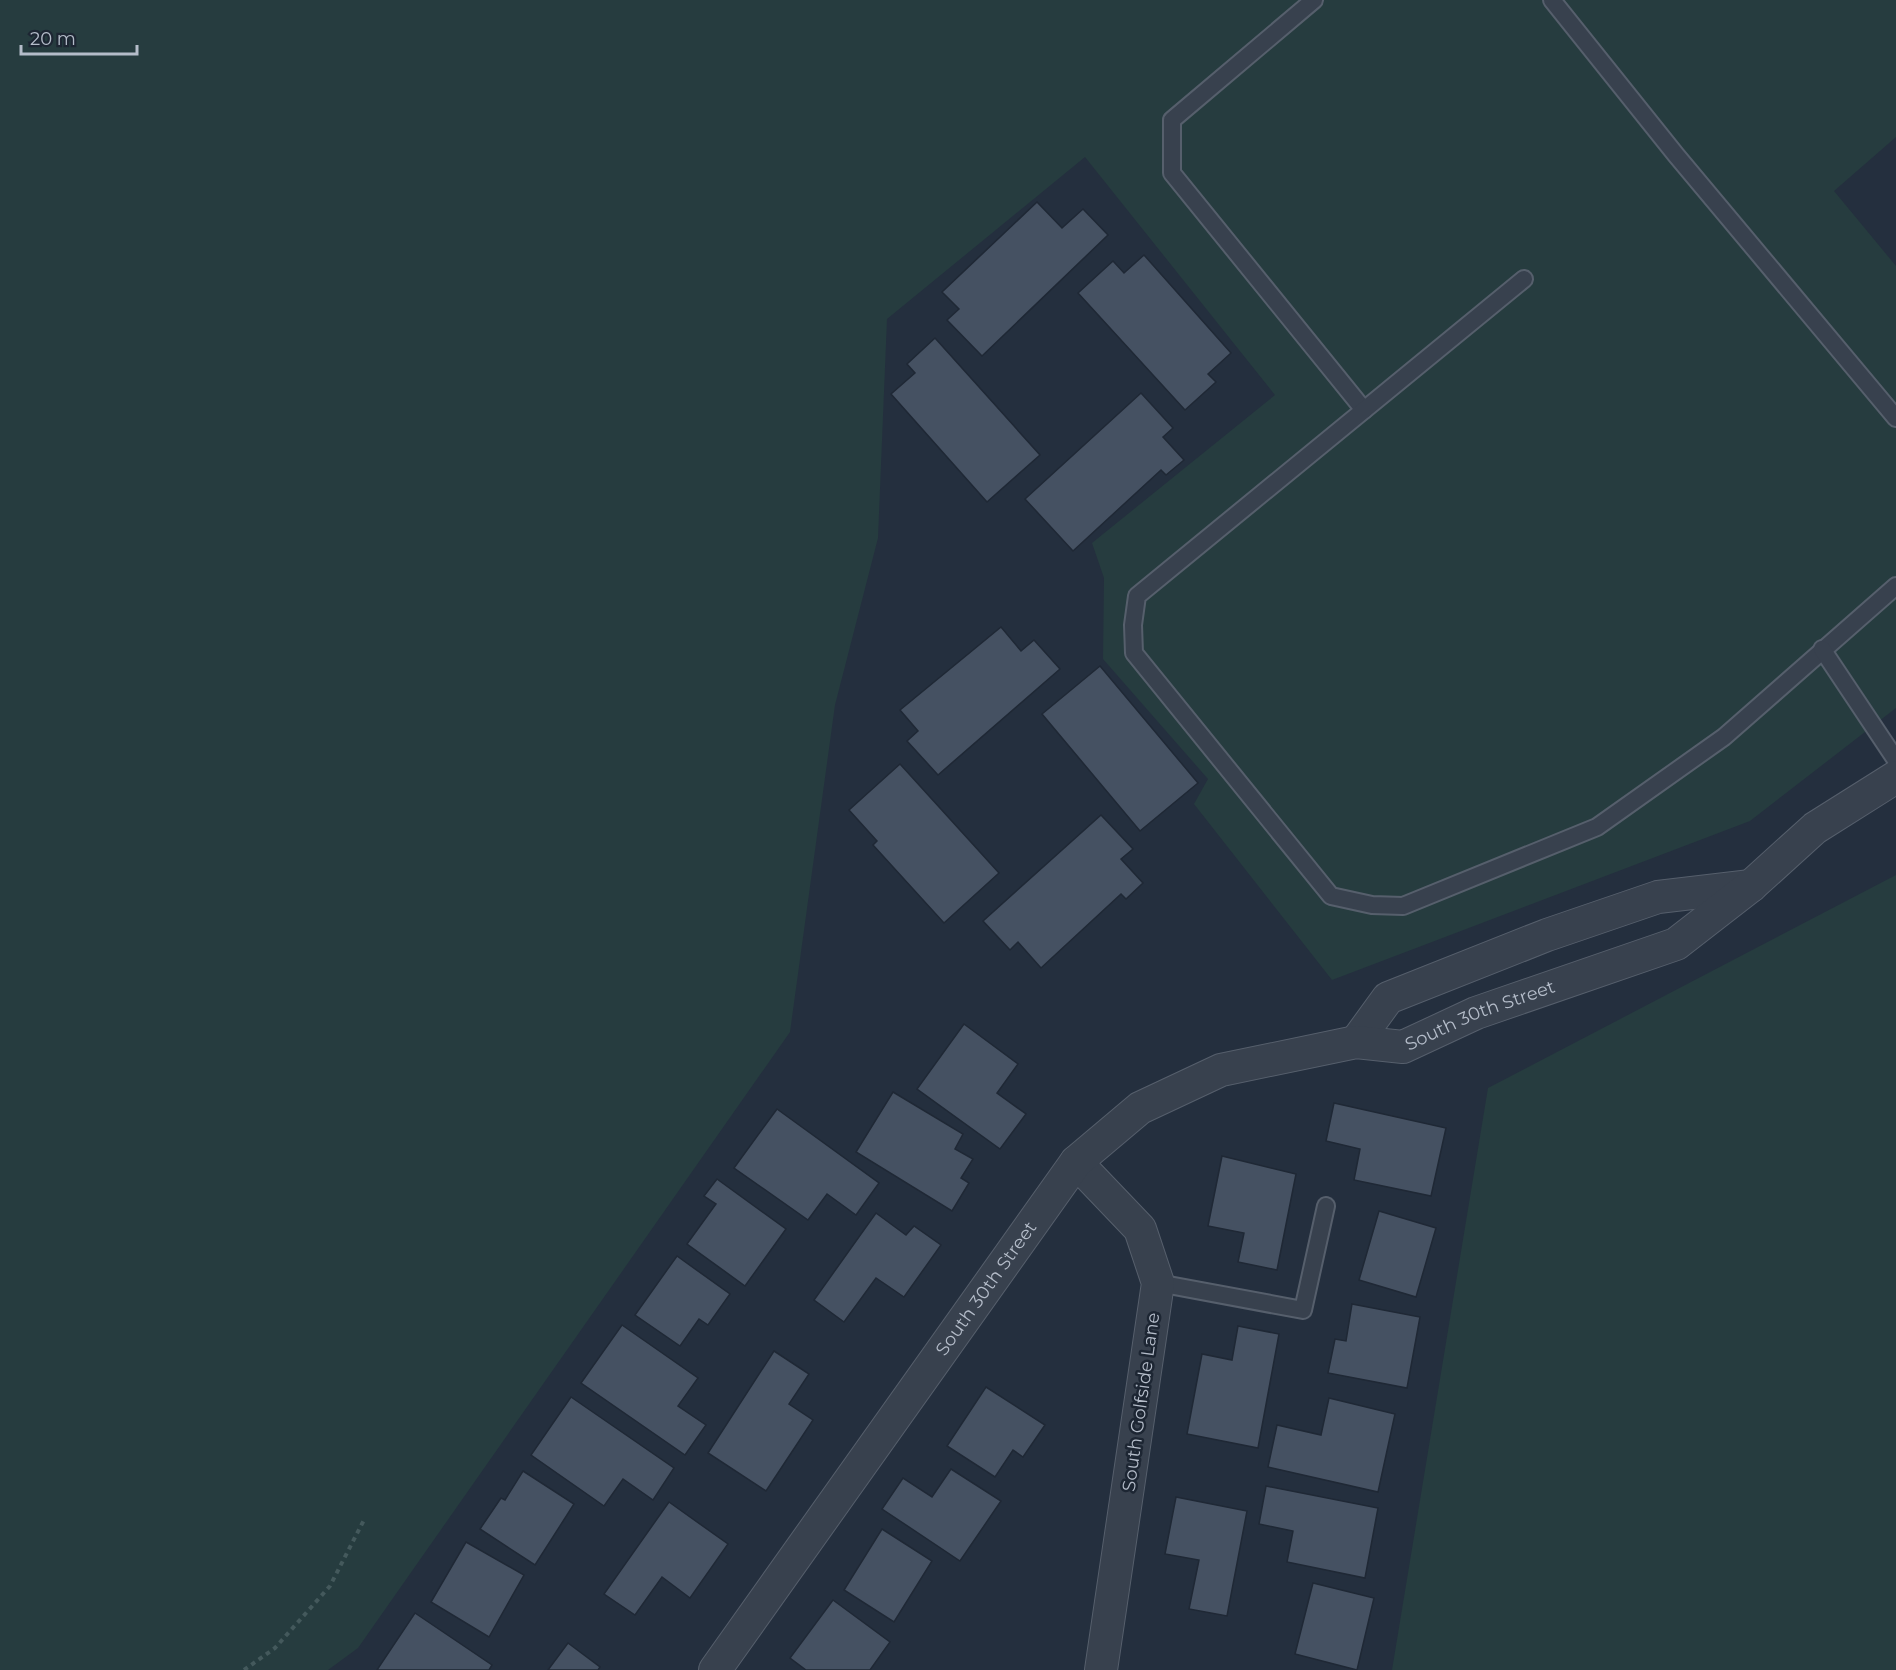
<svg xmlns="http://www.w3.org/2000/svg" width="1896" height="1670" font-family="Montserrat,sans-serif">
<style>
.green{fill:#263c3f}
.building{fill:#455162;stroke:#1f2835;stroke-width:1.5}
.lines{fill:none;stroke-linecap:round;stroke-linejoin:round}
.lane-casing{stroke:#565f6c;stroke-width:20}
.street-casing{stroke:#565f6c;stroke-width:34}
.path{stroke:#44595c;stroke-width:4;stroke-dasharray:4.5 4.5;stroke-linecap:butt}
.lane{stroke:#38414e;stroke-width:16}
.street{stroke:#38414e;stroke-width:32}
.labels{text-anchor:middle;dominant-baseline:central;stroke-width:5;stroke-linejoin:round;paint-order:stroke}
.street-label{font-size:18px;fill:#b4bcc9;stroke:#1d2633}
</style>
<rect width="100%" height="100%" fill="#242f3e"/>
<g class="green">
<path d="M0,0h1896v137l-62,54 62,75v442l-146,113 -418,159 -138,-176 14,-25 -105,-120 1,-81 -12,-35 183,-148 -190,-238 -198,162 -9,219 -43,167 -45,327 -432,616 -30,22h-328z"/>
<path d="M1896,875v795h-504l96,-582z"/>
</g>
<g class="building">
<path d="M1037,202l25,26 21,-19 25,26 -126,121 -35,-36 12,-11 -17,-17z"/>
<path d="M1144,255l87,98 -23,21 8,8 -31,28 -107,-117 35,-32 11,12z"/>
<path d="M935,338l105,117 -53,47 -96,-108 24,-21 -8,-9z"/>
<path d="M1141,393l32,35 -10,9 21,23 -18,15 -5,-5 -88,81 -48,-52z"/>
<path d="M1001,627l20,24 13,-11 26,29 -122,106 -31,-34 11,-10 -18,-21z"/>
<path d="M1100,666l98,117 -58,48 -98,-117z"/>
<path d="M900,764l99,109 -55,50 -71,-78 4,-4 -28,-31z"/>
<path d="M1101,815l32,34 -12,10 22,24 -17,16 -5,-5 -80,74 -23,-26 -8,8 -27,-29z"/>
<path d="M964,1024l54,40 -21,29 29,21 -26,35 -83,-60z"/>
<path d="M893,1092l70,42 -8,15 18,10 -12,19 8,5 -17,28 -96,-59z"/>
<path d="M1334,1103l112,25 -15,68 -77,-16 6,-31 -34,-8z"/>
<path d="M777,1109l102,74 -23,32 -29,-21 -19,26 -74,-52z"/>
<path d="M1222,1156l74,18 -19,96 -39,-8 6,-29 -36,-7z"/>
<path d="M717,1179l69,50 -41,57 -58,-42 29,-40 -12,-8z"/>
<path d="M1379,1211l57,17 -20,69 -57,-17z"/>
<path d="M876,1213l30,22 8,-9 27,19 -37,52 -28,-19 -32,44 -30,-22z"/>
<path d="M677,1256l53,38 -22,31 -9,-6 -19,27 -45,-31z"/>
<path d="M1352,1304l68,13 -13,71 -79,-15 7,-34 11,2z"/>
<path d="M622,1325l76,53 -20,28 28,19 -21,30 -104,-72z"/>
<path d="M1238,1326l41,8 -21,114 -71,-14 15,-80 30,6z"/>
<path d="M774,1351l35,23 -20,30 24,16 -47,71 -58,-38z"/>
<path d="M986,1387l59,38 -22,32 -10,-7 -18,27 -48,-31z"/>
<path d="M571,1397l103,71 -21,32 -30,-21 -19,27 -73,-51z"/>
<path d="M1329,1398l66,16 -17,78 -110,-25 9,-42 44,10z"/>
<path d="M951,1469l50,32 -41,60 -78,-52 21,-31 29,19z"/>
<path d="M523,1471l51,33 -39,61 -55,-36 21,-31 4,2z"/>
<path d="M1266,1486l112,22 -13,70 -78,-16 6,-31 -34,-7z"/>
<path d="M1176,1497l71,14 -20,105 -38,-7 10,-49 -34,-6z"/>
<path d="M669,1502l59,42 -38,54 -28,-21 -27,38 -31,-21z"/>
<path d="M882,1529l50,32 -38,61 -50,-32z"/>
<path d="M466,1542l58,33 -35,62 -58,-35z"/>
<path d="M1313,1583l61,15 -17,72 -62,-16z"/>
<path d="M833,1600l57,42 -20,28h-64l-16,-12z"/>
<path d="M415,1613l77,52 -3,5h-112z"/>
<path d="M568,1643l32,24 -2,3h-50z"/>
</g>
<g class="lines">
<defs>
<g id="lane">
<path d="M1314,0l-142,120v53l192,237"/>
<path d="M1552,0l124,155 220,263"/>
<path d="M1524,279l-387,317 -4,29 1,28 197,243 41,9 31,1 194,-79 127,-90 172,-151"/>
<path d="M1822,649l74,111"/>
<path d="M1158,1283l145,27 23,-104"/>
</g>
<g id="street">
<path d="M1356,1042l32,-44 159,-63 111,-38 93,-11"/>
<path d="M1076,1162l64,67 18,54 -57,387"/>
<path id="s1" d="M715,1670l361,-508 64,-54 81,-38 135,-28 47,5 73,-34 200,-69 76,-59 63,-57 81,-51"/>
</g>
</defs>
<use href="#lane" class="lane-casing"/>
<use href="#street" class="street-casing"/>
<path class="path" d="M244,1670l31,-22 55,-62 35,-68"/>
<use href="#lane" class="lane"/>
<use href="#street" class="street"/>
</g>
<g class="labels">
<g class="street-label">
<text stroke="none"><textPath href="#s1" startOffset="1065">South 30th Street</textPath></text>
<text stroke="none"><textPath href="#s1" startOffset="468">South 30th Street</textPath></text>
<text transform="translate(1141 1402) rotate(-82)">South Golfside Lane</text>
</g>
</g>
<path d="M21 45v9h116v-9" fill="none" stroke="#b4bcc9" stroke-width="3"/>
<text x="30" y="45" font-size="18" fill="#b4bcc9" stroke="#1d2633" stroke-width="4.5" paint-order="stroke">20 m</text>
</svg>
